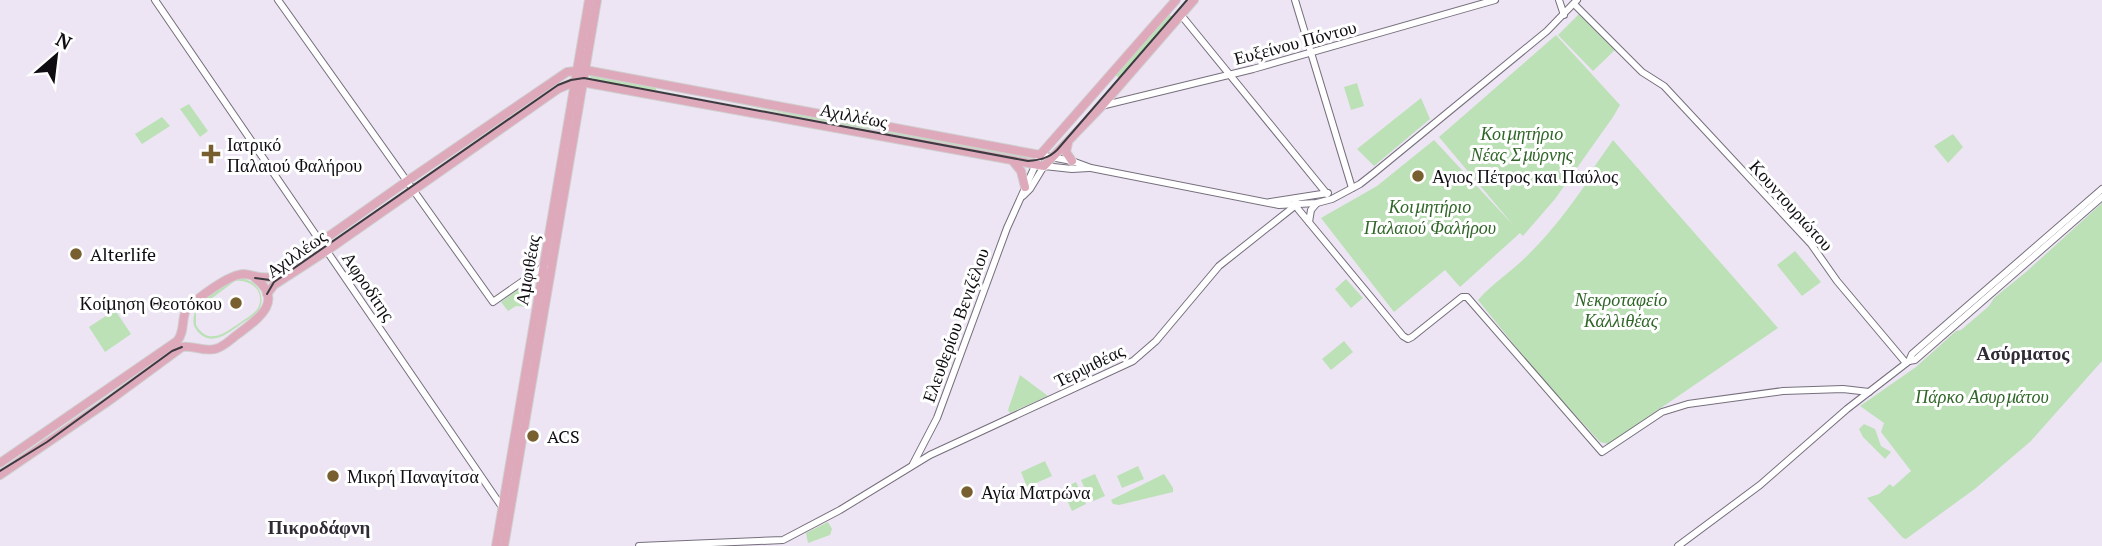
<svg xmlns="http://www.w3.org/2000/svg" width="2102" height="546" font-family="'PT Serif',serif">
<style>
.green{fill:#bce1b7;fill-rule:evenodd}
.lines{fill:none;stroke-linecap:round;stroke-linejoin:round}
.minor-casing{stroke:#766f7c;stroke-width:8}
.major-casing{stroke:#cfcfcf;stroke-width:10}
.minor{stroke:#fff;stroke-width:6}
.major{stroke:#dea9ba;stroke-width:8}
.tram{stroke:#3e3a41;stroke-width:2}
.poi-dot{fill:#785f30;stroke:#fff;stroke-width:2.5}
.labels{text-anchor:middle;dominant-baseline:central;stroke-width:6;stroke-linejoin:round;paint-order:stroke}
.street-label{font-size:18px;fill:#0f0d11;stroke:#fff}
.park-label{font-size:18px;font-style:italic;fill:#2f6627;stroke:#fff}
.poi-label{font-size:18px;fill:#0f0d11;stroke:#fff;text-anchor:start}
.neighbourhood-label{font-size:19px;font-weight:bold;fill:#312b36;stroke:#fff}
</style>
<rect width="100%" height="100%" fill="#ede5f4"/>
<g class="green">
<path d="M1167,12l6,6 -53,61 -7,-6z"/>
<path d="M1580,13l37,35 -24,23 -35,-36z"/>
<path d="M1556,35l64,70 -7,12 -58,82 -32,37 -3,-3 -60,54 -15,-17 -51,42 -73,-94 56,-32 57,-46 80,86 -75,-89z"/>
<path d="M591,74l128,23v2l-63,-11v2l62,12v2l-124,-23v-3h-4z"/>
<path d="M1357,83l7,23 -13,4 -7,-23z"/>
<path d="M1421,98l9,21 -56,47 -17,-17z"/>
<path d="M731,100l139,27 -1,6 -139,-27v-2l63,11 -63,-13z"/>
<path d="M189,104l19,27 -8,6 -20,-28z"/>
<path d="M162,117l8,9 -28,18 -7,-10z"/>
<path d="M883,129l145,27 -1,6 -145,-27z"/>
<path d="M1953,134l10,13 -15,16 -14,-17z"/>
<path d="M1613,140l165,188 -170,116 -8,-2 -64,-70 -58,-72c15,-17 34,-29 50,-45 25,-25 46,-53 66,-83l-2,-2z"/>
<path d="M2102,203v158l-71,80 -55,47 -70,51 -3,-1 -36,-40 12,-4 11,-10 3,3 18,-16 -30,-39 3,-9 -24,-17 56,-39 40,-36 5,-1 28,-24 5,-8 32,-26z"/>
<path d="M1795,251l26,31 -19,14 -25,-31z"/>
<path d="M239,278c16,1 28,16 20,32 -4,6 -12,10 -18,14 -16,12 -34,25 -47,2 -5,-24 25,-40 45,-48zM235,281c15,-2 31,10 23,27 -4,6 -11,10 -17,14 -15,10 -32,25 -45,3v-15z"/>
<path d="M1346,279l17,19 -12,10 -16,-19z"/>
<path d="M524,285l8,4 -4,18 -12,-1 -8,5 -7,-9z"/>
<path d="M115,310l16,24 -26,18 -16,-25z"/>
<path d="M1344,341l9,11 -22,18 -9,-11z"/>
<path d="M1020,375l28,21 -38,17 -2,-3z"/>
<path d="M1864,424l11,5 6,17 10,6 -6,7 -22,-22 -4,-8z"/>
<path d="M1045,461l7,15 -25,11 -6,-15z"/>
<path d="M1138,466l6,13 -22,9 -5,-12z"/>
<path d="M1095,474l10,22 -14,6 -10,-22z"/>
<path d="M1164,474l9,14v4l-54,13 -6,-1 -2,-4z"/>
<path d="M1076,482l10,22 -14,7 -10,-22z"/>
<path d="M828,522l4,7 -2,6 -22,8 -2,-10z"/>
</g>
<g class="lines">
<defs>
<g id="minor">
<path d="M155,0l347,507"/>
<path d="M278,0l215,302 53,-37"/>
<path d="M1295,0l57,188"/>
<path d="M1559,0l5,15"/>
<path d="M1574,4l68,68 22,14 147,158 26,37 69,82"/>
<path d="M1181,15l146,179"/>
<path d="M1101,106l152,-37 242,-69"/>
<path d="M1023,196l7,-7 14,-23 28,3 17,-1"/>
<path d="M1295,199l3,10 105,127 5,3 4,-2 50,-40h5l135,155 60,-40 26,-8 95,-13 60,-2 26,3"/>
<path d="M1270,202l58,-9"/>
<path d="M1309,222l2,-12 6,-7"/>
<path d="M1909,361l6,-1 187,-163"/>
<path d="M913,464l24,-46 70,-190 33,-73 32,6 19,7 188,37 38,-2 15,-4 28,-15 14,-11 173,-142 30,-31"/>
<path d="M639,546l144,-6 57,-30 90,-55 203,-94 23,-20 63,-75 77,-61"/>
<path d="M1678,546l82,-61 87,-76 62,-48 3,-7 190,-165"/>
</g>
<g id="major">
<path d="M1068,143l-2,9 6,9"/>
<path d="M1012,160l9,11 4,16"/>
<path d="M267,294l7,-9 54,-35 230,-161 18,-8 468,85 57,-59 93,-107"/>
<path d="M0,463l177,-122c8,-9 4,-20 9,-31 10,-11 43,-36 58,-36 10,1 17,5 27,3l136,-96 160,-109 18,-2 455,85 136,-155"/>
<path d="M0,475l110,-75 72,-53c11,-2 21,5 33,2 9,-2 16,-10 23,-15 20,-15 47,-33 17,-56"/>
<path d="M496,546l93,-546"/>
<path d="M504,546l93,-546"/>
</g>
</defs>
<use href="#minor" class="minor-casing"/>
<use href="#major" class="major-casing"/>
<use href="#minor" class="minor"/>
<use href="#major" class="major"/>
<g class="tram">
<path d="M255,278l15,2 10,-6"/>
<path d="M267,294l7,-12 284,-197 13,-5 13,-2 444,83c12,-1 21,-3 29,-11l130,-150"/>
<path d="M0,471l47,-29 125,-91 10,-4"/>
</g>
</g>
<g class="poi-dot">
<path d="M207.5 143.5h7v7h7v7h-7v7h-7v-7h-7v-7h7z"/>
<circle cx="1418" cy="176" r="7"/>
<circle cx="76" cy="254" r="7"/>
<circle cx="236" cy="303" r="7"/>
<circle cx="533" cy="436" r="7"/>
<circle cx="333" cy="476" r="7"/>
<circle cx="967" cy="492" r="7"/>
</g>
<g class="labels">
<g class="street-label">
<text transform="translate(1295 42) rotate(-15)">Ευξείνου Πόντου</text>
<text transform="translate(854 115) rotate(11)">Αχιλλέως</text>
<text transform="translate(1792 205) rotate(48)">Κουντουριώτου</text>
<text transform="translate(296 253) rotate(-35)">Αχιλλέως</text>
<text transform="translate(527 270) rotate(-80)">Αμφιθέας</text>
<text transform="translate(369 286) rotate(56)">Αφροδίτης</text>
<text transform="translate(955 325) rotate(-70)">Ελευθερίου Βενιζέλου</text>
<text transform="translate(1089 365) rotate(-26)">Τερψιθέας</text>
</g>
<g class="park-label">
<text x="1522" y="133">Κοιμητήριο<tspan x="1522" dy="21">Νέας Σμύρνης</tspan></text>
<text x="1430" y="206">Κοιμητήριο<tspan x="1430" dy="21">Παλαιού Φαλήρου</tspan></text>
<text x="1621" y="299">Νεκροταφείο<tspan x="1621" dy="21">Καλλιθέας</tspan></text>
<text x="1982" y="396">Πάρκο Ασυρμάτου</text>
</g>
<g class="poi-label">
<text x="227" y="144">Ιατρικό<tspan x="227" dy="21">Παλαιού Φαλήρου</tspan></text>
<text x="1432" y="176">Αγιος Πέτρος και Παύλος</text>
<text x="90" y="254">Alterlife</text>
<text x="222" y="303" text-anchor="end">Κοίμηση Θεοτόκου</text>
<text x="547" y="436">ACS</text>
<text x="347" y="476">Μικρή Παναγίτσα</text>
<text x="981" y="492">Αγία Ματρώνα</text>
</g>
<g class="neighbourhood-label">
<text x="2023" y="352">Ασύρματος</text>
<text x="319" y="526">Πικροδάφνη</text>
</g>
</g>
<g transform="translate(56 56) rotate(28)" stroke="#ffffff" stroke-width="5" paint-order="stroke">
<path d="M0-5L12 26L0 18L-12 26Z" fill="#0f0d11"/>
<text y="-10" font-size="19" font-weight="bold" text-anchor="middle" fill="#0f0d11">N</text>
</g>
</svg>
